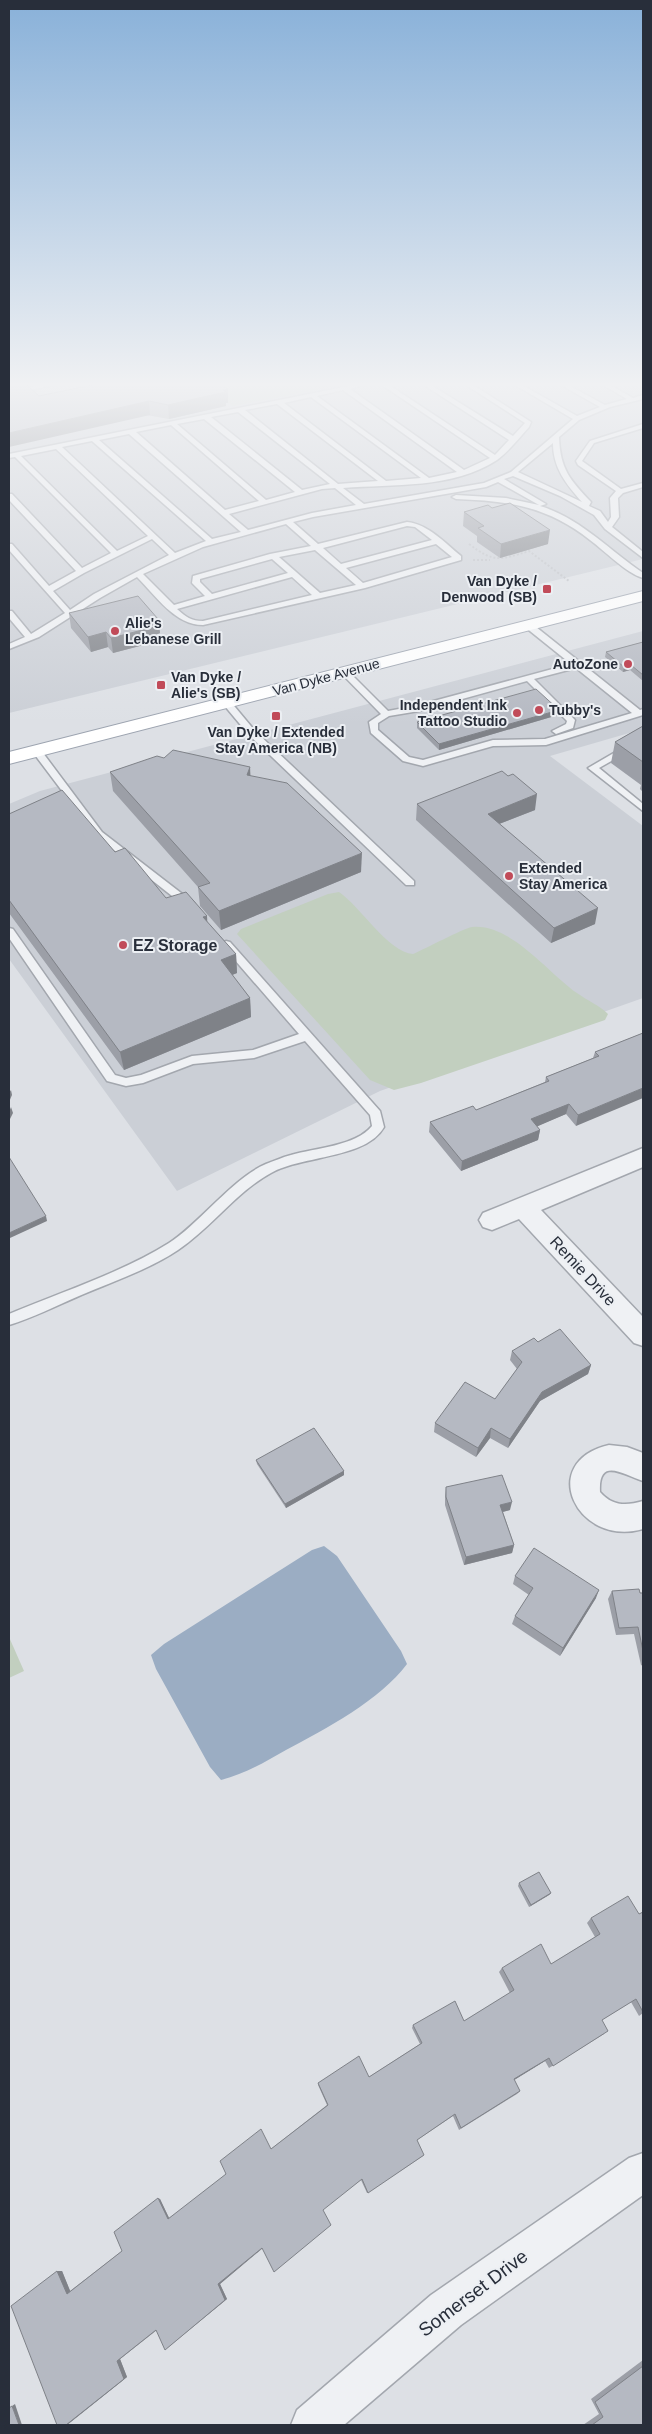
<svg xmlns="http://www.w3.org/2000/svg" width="652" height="2434" font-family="Helvetica,sans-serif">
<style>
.built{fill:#cbcfd6}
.green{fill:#c2cfbf}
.water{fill:#9badc3}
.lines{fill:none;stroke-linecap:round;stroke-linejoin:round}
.lane-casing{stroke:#a3a7ae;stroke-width:3}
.street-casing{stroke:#a3a7ae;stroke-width:3}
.primary-casing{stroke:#9da4b0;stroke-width:2}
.path{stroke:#bbbec4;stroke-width:2;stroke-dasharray:2 2;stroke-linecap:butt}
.lane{fill:#eff1f4;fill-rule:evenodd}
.street{fill:#eff1f4;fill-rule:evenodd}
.primary{fill:#fff;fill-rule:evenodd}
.wall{fill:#9c9fa7}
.shaded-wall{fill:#7f8288}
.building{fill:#b5b9c2;stroke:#7f8288}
.poi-dot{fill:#c14b59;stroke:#eceff3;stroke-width:2}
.labels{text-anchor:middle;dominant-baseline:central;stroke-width:4;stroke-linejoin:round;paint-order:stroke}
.far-poi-label{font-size:14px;font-weight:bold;fill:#282e3a;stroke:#eceff3;text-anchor:start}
.far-street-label{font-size:14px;fill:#282e3a;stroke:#eceff3}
.poi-label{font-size:16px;font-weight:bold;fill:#282e3a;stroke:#eceff3;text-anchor:start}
.street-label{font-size:16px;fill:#282e3a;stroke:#eceff3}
.near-street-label{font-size:19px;fill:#282e3a;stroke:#eceff3}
</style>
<rect width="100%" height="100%" fill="#dde0e5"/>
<g class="built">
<path d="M9,385h634v174l-634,154z"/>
<path d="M643,631v98l-93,27 93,70v172l-263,93 -203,100 -168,-232v-155l31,-13z"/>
</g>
<g class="green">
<path d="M206,385h135l-108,21z"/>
<path d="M339,892c21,14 50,61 74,62 12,-5 49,-25 59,-27 39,-4 76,46 105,66 11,8 22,12 31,21l-3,6 -184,63 -27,7 -24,-10 -133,-146 4,-5 87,-35z"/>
<path d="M9,1637l15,34 -15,7z"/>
</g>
<path class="water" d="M324,1546l13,10 64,95 6,13c-27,36 -81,65 -121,86 -21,12 -41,24 -65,30l-11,-13 -54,-98 -5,-14 13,-11 148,-94z"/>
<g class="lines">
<defs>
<g id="lane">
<path d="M42,385h11l-44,10v-4z"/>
<path d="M354,385h10l-14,4 114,81 26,-12 -108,-73h7l106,70 14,-15 -85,-55h7l82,51 12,-13 -59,-38h7l58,37 -2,5c-10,11 -20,24 -32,33 -44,29 -104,24 -154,28l21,16 120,-21 27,-11 62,-53 -58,-34h7l55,31 23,-9 -39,-22h7l37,20 22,-6 -24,-14h7l23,13 10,-3v4l-33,8 -31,13 -20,17c1,32 11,43 32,65l-2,4 11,5 8,11 3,-5 -1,-19 6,-7 -38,-26 -2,-4 14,-20 53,-17v4l-49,15 -12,18 39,28 22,-6v4l-20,6 -5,5 1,19 -7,10 31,25v6l-38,-29 -11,-14 -34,-19 -47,-20 -9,3 42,25 -6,2c40,12 69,44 103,67v5c-17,-5 -38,-27 -53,-38 -43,-34 -81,-39 -134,-41l-4,-2 4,-2 50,3 33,7 -41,-23 -12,5 -173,30 -20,5 25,22 89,-22c21,2 38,21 54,34v4l-96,28 -162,37c-28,0 -47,-29 -66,-48l-37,21 -61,39 -30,12v-5l16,-7 -16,-19v-7h3l19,23 34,-21 -56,-63v-6h3l37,42 27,-15 -67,-71v-6h3l70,74 29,-15 -96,-96 -6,1v-4zM343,390l114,82 -28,6 -112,-82zM311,397l110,81 -35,3 -102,-78zM277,404l101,77 -40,3 -93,-74zM238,412l92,72 -28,6 -91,-73zM204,419l91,73 -29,8 -89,-76zM171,425l88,76 -34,9 -89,-78zM129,434l112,98 -29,7 -113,-99zM92,441l114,100 -31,12 -113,-106zM553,443c0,25 13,41 29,59l-64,-30zM56,449l92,87 -31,15 -96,-95zM335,488l21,17 -44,8 -64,17 -19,-16 93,-25zM286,524l25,22 -41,8 -77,22 -1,7 13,13 -31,9 -31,-31 60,-27zM407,526l8,1 17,13 -91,24 -18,-16zM152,539l17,16 -75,39 -24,16 -17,-19 31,-18zM436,544l16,13 -89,26 -17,-15zM315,550l41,35 -36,8 -41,-36zM272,559l16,14 -76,21 -12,-12v-3zM292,577l20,18 -109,26c-12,0 -17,-4 -26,-12z"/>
<path d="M525,623h6l109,87 3,-1v6l-97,30 -53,1 -70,20 -20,-5 -32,-28 -2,-11 12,-8 -41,-42 7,-2 41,41 27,-5 156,-42 -46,-37zM576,668l56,45 -87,26 -52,1 -70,20 -14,-3 -31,-27v-7l11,-7 30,-5 108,-30 40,40 -1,3 -14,7 4,3 17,-6 2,-8 -41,-41z"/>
<path d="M224,701h6l25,30 159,150v4h-8l-157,-150 -25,-30z"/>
<path d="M643,736v7l-44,25 44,36v7l-55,-43z"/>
<path d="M37,748l3,1 62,83 92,71v4h-8l-90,-71 -64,-85z"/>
<path d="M9,928l4,1 102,146 11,3 15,-3 51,-19 61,-6 46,-16 -78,-90 5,-3 4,1 150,169 4,16c-18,32 -81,28 -113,46 -35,19 -60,55 -93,77 -30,20 -66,32 -99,46 -23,10 -47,22 -70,29v-11c50,-21 114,-42 160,-71 31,-20 64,-65 97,-79 8,-3 17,-7 25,-9 24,-7 65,-9 81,-29l-2,-11 -65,-74 -51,17 -61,6 -50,19 -17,3 -19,-5 -98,-143z"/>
</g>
<g id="street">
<path d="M643,1148v19l-102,43 102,107v29l-9,-3 -115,-124 -27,11 -9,-3 -4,-7 4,-7z"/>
<path d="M609,1445l18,2 16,6v28c-19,-6 -45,-25 -43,11 12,14 26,14 43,9v28c-66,19 -107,-67 -34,-84z"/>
<path d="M643,2153v42l-182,130 -117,100h-53l6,-15 134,-115 198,-137z"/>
</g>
<path id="primary" d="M643,591v10l-634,163v-12z"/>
</defs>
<use href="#lane" class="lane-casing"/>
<use href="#street" class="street-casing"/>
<use href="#primary" class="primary-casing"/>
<g class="path">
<path d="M469,544c25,19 31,16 60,7l40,30"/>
<path d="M473,560h17"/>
</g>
<use href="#lane" class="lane"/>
<use href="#street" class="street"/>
<use href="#primary" class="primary"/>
</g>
<g class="wall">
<path d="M228,389v14h-2v3l-57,13 -130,-23z"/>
<path d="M464,512l84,32 -48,14 -23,-16v-6l-14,-10z"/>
<path d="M69,613l89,6 2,14 -5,2v7l-42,11 -5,-6 -17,5 -20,-24z"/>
<path d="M643,642v39l-13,-11 -7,2 -18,-15 1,-5z"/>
<path d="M558,715l-119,35 -22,-22v-6z"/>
<path d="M643,726v66l-3,-3 1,-4 -30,-22 4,-21z"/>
<path d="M164,758l86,9v9l111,96 -140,58 -21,-24 -2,-19 -85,-96 -3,-19z"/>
<path d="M417,804l118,6 -36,14 96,100 -44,19 -135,-123z"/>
<path d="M9,814l106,38 51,46 41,18v6l29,32 1,19 -5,2 18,23 1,19 -127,53 -115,-157z"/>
<path d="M643,1033l-67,93 -10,-12 -29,12 3,4 -2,10 -77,31 -32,-39 1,-10 46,-12 69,-28 1,-5 47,-19 2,-6z"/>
<path d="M538,1342l53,23 -3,9 -48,27 -32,47 -18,-10 -14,19 -42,-25 1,-9 60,-24 22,-30 -7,-9 2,-9z"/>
<path d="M256,1460l88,11v4l-58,33 -29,-44z"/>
<path d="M446,1487l64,23 -7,2 11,33 -2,8 -48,12 -19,-60v-9z"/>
<path d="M515,1576l81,22 -36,58 -48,-32 3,-8 14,-21 -16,-11z"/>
<path d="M612,1591l31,2v73l-2,-1 -7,-31 -18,1 -8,-36z"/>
<path d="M519,1883l32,10 -2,2 -20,12 -11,-21z"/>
<path d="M643,1912v101l-4,3 -8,-14 -29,18 2,14 -55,34 -4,-7 -31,19 6,11 -3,3 -58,36 -6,-14 -36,24 6,16 -56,37 -6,-13 -99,68 -42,36 7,15 -60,49 -10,-18 -37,29 7,18 -60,48 -10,-154h5l8,20 52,-40 38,-52 9,19 102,-69 56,-44 -9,-20v-2l51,-6 51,-33 -8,-16 1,-3 51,-4 46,-28 -11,-21 3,-4 49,-4 44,-27 -8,-14 4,-5 48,-4z"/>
<path d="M643,2360v65h-60l16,-11 -8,-15z"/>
</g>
<g class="shaded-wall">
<path d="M228,389v14h-2v3l-57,13 -1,-14z"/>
<path d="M149,401l1,14 -141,32v-14z"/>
<path d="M550,530l-2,14 -48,14 1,-14z"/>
<path d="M158,619l2,14 -5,2v7l-42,11 -2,-15 38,-17z"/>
<path d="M106,632l2,15 -17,5 -3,-15z"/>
<path d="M631,665l-1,5 -7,2 1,-5z"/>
<path d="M559,710l-1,5 -119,35v-6z"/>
<path d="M250,767l1,19 -4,-11z"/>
<path d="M537,794l-2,16 -49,19 2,-15z"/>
<path d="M362,853l-1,19 -140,58 -2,-19z"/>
<path d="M598,908l-3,16 -44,19 3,-15z"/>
<path d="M207,916l1,19 -5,-18z"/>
<path d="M236,954l1,19 -15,6 -1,-19z"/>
<path d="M250,998l1,19 -127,53 -4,-18z"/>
<path d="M643,1088v10l-67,28 2,-11z"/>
<path d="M11,1090l1,5 -3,7v-9z"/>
<path d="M569,1104l-3,10 -37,16 2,-11z"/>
<path d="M11,1107l2,6 -4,8v-9z"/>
<path d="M540,1130l-2,10 -77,31 1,-10z"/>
<path d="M46,1216l1,5 -37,17 -1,-5z"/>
<path d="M591,1365l-3,9 -48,27 -32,47 2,-9 32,-47z"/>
<path d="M491,1428l-1,10 -14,19 2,-9z"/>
<path d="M344,1471v4l-58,33 -1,-4z"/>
<path d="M512,1502l-2,8 -12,3 2,-8z"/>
<path d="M514,1545l-2,8 -48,12 2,-8z"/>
<path d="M599,1590l-3,8 -36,58 3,-8z"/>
<path d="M551,1893l-2,2 -20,12 2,-2z"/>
<path d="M549,2058l-4,3 -34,21 3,-3z"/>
<path d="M158,2198l2,1 10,21 -2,-1z"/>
<path d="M262,2248h1l-43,36 7,15 -60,49 51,-64z"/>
<path d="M57,2271h5l9,22 -4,1z"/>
<path d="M159,2328l-39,31 7,18 -60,48 50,-64z"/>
<path d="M15,2404l7,21h-3l-7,-19z"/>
</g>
<g class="building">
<path d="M9,385h18l12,11 53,-11h130l6,4 -5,1 2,2 -57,13 -19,-4 -140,32z"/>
<path d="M510,503l40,27 -49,14 -23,-16 6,-2 -20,-14 24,-7 4,3z"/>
<path d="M138,596l20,23 -9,2 5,6 -43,11 -5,-6 -18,5 -19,-24z"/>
<path d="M643,642v33l-12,-10 -7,2 -18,-15z"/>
<path d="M536,689l23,21 -120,34 -22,-22z"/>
<path d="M643,726v36l-28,-20z"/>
<path d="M173,750l77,17 -3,8 40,8 75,70 -143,58 -21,-24 12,-4 -100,-111 47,-16 7,2z"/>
<path d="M502,771l6,5 5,-2 24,20 -49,20 110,94 -44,20 -137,-124z"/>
<path d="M62,790l53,62 10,-4 41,50 20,-6 21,24 -4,1 33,37 -15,6 29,38 -130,54 -111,-152v-86z"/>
<path d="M643,1033v55l-65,27 -9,-11 -38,15 9,11 -78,31 -32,-39 43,-16 3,4 73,-29 -3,-4 53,-21 -4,-4z"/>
<path d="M9,1157l37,59 -37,17z"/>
<path d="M560,1329l31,36 -49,27 -32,47 -19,-11 -13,20 -43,-25 30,-41 30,17 27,-37 -10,-11 22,-13 4,4z"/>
<path d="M314,1428l30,43 -59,33 -29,-44z"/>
<path d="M502,1475l10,27 -12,3 14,40 -48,12 -20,-60v-10z"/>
<path d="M534,1548l65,42 -36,58 -48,-32 18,-28 -18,-12z"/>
<path d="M639,1589l1,4h3v58l-5,-24 -19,1 -7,-37z"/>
<path d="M539,1872l12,21 -20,12 -12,-22z"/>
<path d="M628,1896l11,18 4,-2v100l-7,-13 -34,21 6,11 -55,35 -4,-8 -35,21 6,12 -59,37 -6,-14 -38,26 7,15 -56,38 -6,-14 -39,31 8,15 -57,47 -12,-24 -44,36 7,16 -60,50 -9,-20 -39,31 7,18 -58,46h-9l-46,-119 46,-35 10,23 55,-43 -8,-19 44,-34 10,21 58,-45 -6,-13 41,-32 10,20 57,-44 -10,-22 41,-27 10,21 53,-34 -9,-18 42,-24 9,20 50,-31 -12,-22 39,-24 10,20 49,-30 -9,-16z"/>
<path d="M643,2366v59h-51l11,-8 -8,-15z"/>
<path d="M12,2406l7,19h-10v-17z"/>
</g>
<linearGradient id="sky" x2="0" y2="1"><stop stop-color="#89b1d9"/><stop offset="0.53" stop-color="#f0f1f3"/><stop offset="1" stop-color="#f0f1f3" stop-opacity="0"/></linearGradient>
<rect width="652" height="725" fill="url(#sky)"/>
<g class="poi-dot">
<rect x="542" y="584" width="10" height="10" rx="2.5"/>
<circle cx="115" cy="631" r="5"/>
<circle cx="628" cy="664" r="5"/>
<rect x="156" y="680" width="10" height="10" rx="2.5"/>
<circle cx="539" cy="710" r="5"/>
<circle cx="517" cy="713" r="5"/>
<rect x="271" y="711" width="10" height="10" rx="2.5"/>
<circle cx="509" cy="876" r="5"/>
<circle cx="123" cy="945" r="5"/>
</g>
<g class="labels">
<g class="far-poi-label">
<text x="537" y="581" text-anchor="end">Van Dyke /<tspan x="537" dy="16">Denwood (SB)</tspan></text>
<text x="125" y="623">Alie's<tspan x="125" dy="16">Lebanese Grill</tspan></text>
<text x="618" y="664" text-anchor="end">AutoZone</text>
<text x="171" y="677">Van Dyke /<tspan x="171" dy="16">Alie's (SB)</tspan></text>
<text x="507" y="705" text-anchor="end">Independent Ink<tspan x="507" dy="16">Tattoo Studio</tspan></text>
<text x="549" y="710">Tubby's</text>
<text x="276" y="732" text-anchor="middle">Van Dyke / Extended<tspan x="276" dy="16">Stay America (NB)</tspan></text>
<text x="519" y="868">Extended<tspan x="519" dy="16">Stay America</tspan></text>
</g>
<g class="far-street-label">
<text transform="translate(326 677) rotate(-15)">Van Dyke Avenue</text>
</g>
<g class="poi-label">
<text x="133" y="945">EZ Storage</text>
</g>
<g class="street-label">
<text transform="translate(583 1271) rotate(47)">Remie Drive</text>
</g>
<g class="near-street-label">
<text transform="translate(473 2293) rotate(-37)">Somerset Drive</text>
</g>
</g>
<rect width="652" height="2434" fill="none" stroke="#282e3a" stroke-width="20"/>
</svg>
